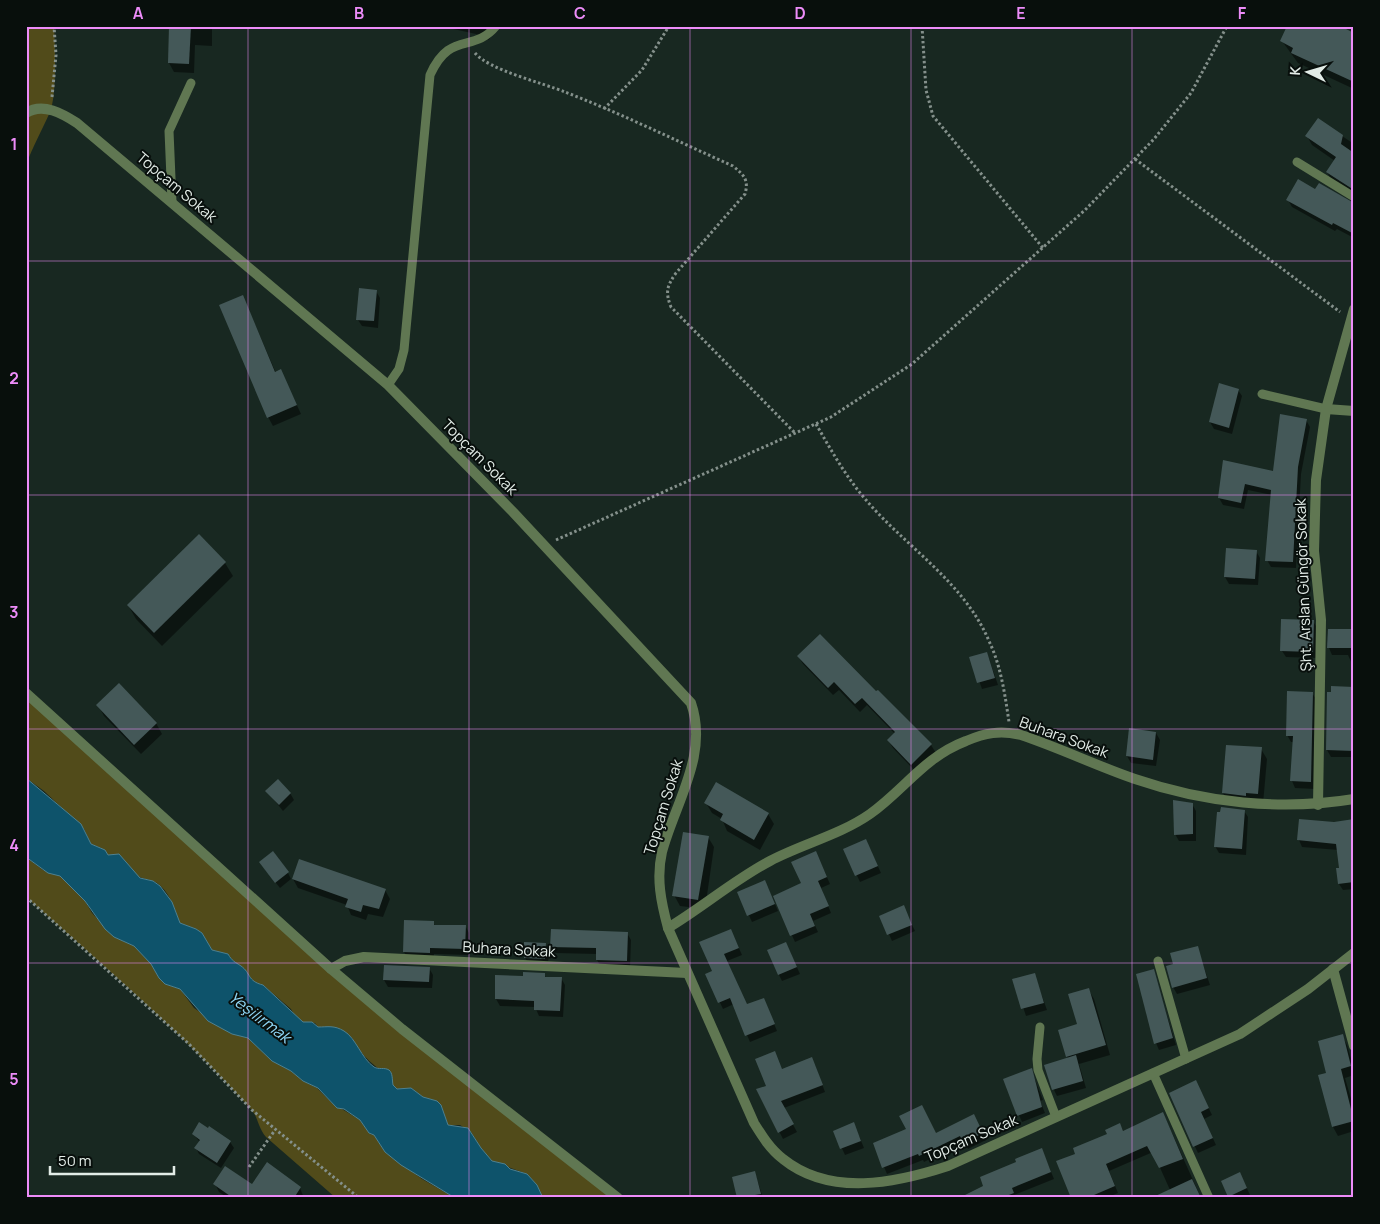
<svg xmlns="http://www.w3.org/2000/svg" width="1380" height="1224" font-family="Manrope,sans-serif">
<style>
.green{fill:#514b1a}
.water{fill:#0e536b;stroke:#4e8190}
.shadow{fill:#0007}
.building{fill:#445858}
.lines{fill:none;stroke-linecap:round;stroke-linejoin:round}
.path{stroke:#84908b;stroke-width:3;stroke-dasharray:2.5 2.5;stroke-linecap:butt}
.lane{stroke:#607752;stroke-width:9}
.street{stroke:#607752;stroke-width:10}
.grid{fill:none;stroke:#ed8cf9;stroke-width:1;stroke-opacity:0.55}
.labels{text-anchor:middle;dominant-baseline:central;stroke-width:4;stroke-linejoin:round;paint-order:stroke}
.street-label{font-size:15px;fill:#e2ece7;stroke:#080f0c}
.water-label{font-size:16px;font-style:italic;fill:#8ed5f5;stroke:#080f0c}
.neatline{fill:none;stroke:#ed8cf9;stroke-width:2}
.grid-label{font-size:16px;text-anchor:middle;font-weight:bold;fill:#ed8cf9}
</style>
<rect width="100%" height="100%" fill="#182821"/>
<g class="green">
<path d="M26,26h28c1,18 3,70 -4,86 -8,18 -17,34 -24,53z"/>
<path d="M26,693l305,276 287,229h-75l-6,-13 -10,-11 -35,-13 -11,-13 -10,-16 -11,-7h-12l-7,-20 -4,-4 -14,-4 -12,-9 -14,1 -4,-4 -1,-5c-16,-14 -31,-23 -40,-42l-29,-11h-5l-3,-4 -12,-1 -7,-4 -5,-9 -28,-24 -8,-2 -7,-7 -7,-10 -8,-3 -5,-9 -16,-4 -10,-17 -6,-4 -16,-6c-5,-14 -12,-36 -27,-42 -6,-2 -10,-2 -15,-5 -15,-12 -9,-19 -30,-21l-7,-7 -10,-4 -7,-15 -40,-38 -18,-13z"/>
<path d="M26,857l17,13 17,6 25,25 7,12 22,24 20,9 17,18 8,14 6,6 15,5 14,19 38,26 16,4 24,23 19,10 12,10 14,7 15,15 28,17 10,14 4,1 11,17 37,27 33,19h-119l-70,-61c-8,-9 -8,-21 -16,-29 -69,-76 -147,-143 -224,-211z"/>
</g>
<path class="water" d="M26,778l55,46 10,20 14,6 3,5 11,-1 21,24 13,3 7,5 12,16 8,21 16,6 6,4 10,17 16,4c4,7 7,8 13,12 10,7 6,15 22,19l40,37h9l6,5c10,0 16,-2 26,4 12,7 17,27 30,36 5,3 10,0 15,3 4,3 3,10 4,15l4,4 14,-1 12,9 14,4 4,4 7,20 20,3 13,20 11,13 13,3 5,5 17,5 10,11 6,13h-88l-54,-33 -16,-13 -11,-17 -5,-2 -9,-13 -16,-11 -7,-1 -19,-20 -15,-7 -12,-10 -19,-10 -24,-23 -16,-4 -24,-13 -28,-32 -15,-5 -6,-6 -8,-14 -17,-18 -20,-9 -9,-8 -20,-28 -25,-25 -12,-3 -22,-16z"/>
<g class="shadow">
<path d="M170,26h42v20l-17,-1 -1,28 -20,-1 -5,-9z"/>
<path d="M440,26h56l-7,14 -13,-6z"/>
<path d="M1354,34v55l-56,-26 -16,-22z"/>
<path d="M1318,120l36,24v50l-22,-13 -5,-9 8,-11 -23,-16 -5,-9z"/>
<path d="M1315,190l39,20v28l-17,-9 -2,2 -43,-24 -4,-7z"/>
<path d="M376,291l4,7 -2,30 -16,-2 -4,-6z"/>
<path d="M247,306l29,67 5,-2 20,43 -28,12 -5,-9z"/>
<path d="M1238,390l4,6 -10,38 -18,-5 -4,-7z"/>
<path d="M1306,420l4,7 -9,47 -5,94 -25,-1 -4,-7 5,-65 -24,-5 -4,19 -21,-4 -4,-7 5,-36 50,10z"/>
<path d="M1256,551l4,7 -2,27 -29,-1 -4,-7z"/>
<path d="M225,563l8,13 -71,70 -26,-27 -8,-14z"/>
<path d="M1313,621l4,7 -1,30 -30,-1 -4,-6z"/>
<path d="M1354,630v34h-2l-4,-9h-16l-3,-7z"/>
<path d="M987,653l11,32 -16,4 -11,-31z"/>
<path d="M798,656l78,37 2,-2 53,54 5,8 -20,19 -23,-24 -5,-8 7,-6 -28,-29 -7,7 -21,-22 -6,5 -30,-31z"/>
<path d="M1354,688v69h-23l-4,-7 1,-57z"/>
<path d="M1312,693l4,6 -1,90 -20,-1 -3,-7 2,-39h-3l-4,-7z"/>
<path d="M98,705l58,18 6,11 -21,20 -37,-38z"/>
<path d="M1130,730l26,3 4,7 -4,26 -25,-3 -4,-7z"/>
<path d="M1261,749l6,10 -4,45 -34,-1 -6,-10z"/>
<path d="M267,791l23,2 4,7 -11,11z"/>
<path d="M706,803l62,11 6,10 -14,26 -33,-19 -5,-12 -10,-6z"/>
<path d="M1192,804l4,7v30h-17l-4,-7z"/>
<path d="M1244,811l4,6 -2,38 -27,-2 -4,-7z"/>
<path d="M1354,821v68l-11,1 -4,-6 1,-15 -2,-19 -36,-3 -3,-7 35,-17z"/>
<path d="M708,837l6,10 -9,62 -25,-3 -6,-11z"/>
<path d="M869,847l12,26 -21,9 -15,-32z"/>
<path d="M819,859l11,25 -9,4 10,25 -18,8 5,11 -23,10 -21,-46 28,-12z"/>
<path d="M265,869l23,4 3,6 -11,9z"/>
<path d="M293,879l92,11 5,9 -7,18 -15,-3 -2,6 -15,-5 -4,-10 -49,-17z"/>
<path d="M768,888l10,23 -26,11 -13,-29z"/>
<path d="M903,906l12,25 -23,10 -11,-25z"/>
<path d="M433,922l2,4 31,1 3,6v22l-35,-1 -1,6 -25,-2 -4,-6z"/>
<path d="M627,933l4,7 -1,28 -29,-1 -4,-7v-6l-42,-1 -4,-7z"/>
<path d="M734,937l8,18 -15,6 20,45 17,-7 13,32 -27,11 -16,-38 -11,5 -16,-34 6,-3z"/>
<path d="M786,943l14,31 -18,7 -3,-6z"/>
<path d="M545,944l4,6 -1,15 -19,-1 -4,-6z"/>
<path d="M1197,947l13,38 -33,9 -4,-7 2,-22z"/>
<path d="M385,966l44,2 4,7 -1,13 -44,-1 -4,-7z"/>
<path d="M1153,971l23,74 -17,5 -3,-7z"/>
<path d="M544,974l2,4h15l4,7 -2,32 -24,-1 -4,-9 -35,-1 -4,-7 28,-22z"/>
<path d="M1034,974l13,36 -21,6 -12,-36z"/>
<path d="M1088,989l6,10 16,56 -31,9 7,24 -29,8 -3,-6 14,-31 -1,-3z"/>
<path d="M1342,1036l5,9 7,24v6l-9,3 9,31v22l-16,5 -5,-9 -13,-51 8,-2z"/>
<path d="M815,1065l10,27 -41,16 13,24 -14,7 -25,-49 10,-4 14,-16z"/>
<path d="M1031,1070l12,30 -3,1 5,12 -23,9 -18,-42z"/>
<path d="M1199,1088l13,27 -8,4 12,26 -18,8 -28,-59z"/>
<path d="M1163,1113l38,85 -31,-8 -17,-38 -44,19 9,22 -12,5h-34l4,-44 32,-19 12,-10 4,7z"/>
<path d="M977,1123l9,17 -18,9 -4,-7 -40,20 -1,-2 -36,14 -13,-31 34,-13 28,4z"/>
<path d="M209,1128l21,14 4,6 -13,20 -22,-14 -3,-6 4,-6 -7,-8z"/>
<path d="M834,1131h23l7,17 -19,7z"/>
<path d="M1042,1150l12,29 -40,16 2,3h-54l23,-11 33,-24z"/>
<path d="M267,1164l33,24 4,10h-76l-9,-6 -4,-8 38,2z"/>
<path d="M755,1173l8,25h-24l-5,-20z"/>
<path d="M1243,1180l7,15 -6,3h-14l-8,-16z"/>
</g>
<g class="building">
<path d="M169,26h22l-2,38 -21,-1z"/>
<path d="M1287,26h53l14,7v49l-63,-29 2,-5 -13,-7z"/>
<path d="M1318,118l25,17 -2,9 13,9v37l-28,-18 10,-15 -31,-21z"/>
<path d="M1298,179l17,10 4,-6 35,20v31l-21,-11 -1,2 -46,-25z"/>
<path d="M359,288l18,2 -3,31 -18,-1z"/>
<path d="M243,295l32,77 6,-3 16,36 -30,13 -48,-113z"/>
<path d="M1219,383l20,6 -10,39 -20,-6z"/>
<path d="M1280,414l27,5 -9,48 -5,95 -28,-1 6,-71 -26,-6 -4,19 -23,-5 5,-38 50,11z"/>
<path d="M199,534l27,28 -72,71 -27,-28z"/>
<path d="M1226,548l31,2 -2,29 -31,-2z"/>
<path d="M1281,619l33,1 -1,32 -33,-1z"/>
<path d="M1328,629h26v19h-27z"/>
<path d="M820,634l56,57 2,-1 54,54 -21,21 -24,-25 8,-8 -33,-34 -7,6 -21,-22 -6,6 -31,-32z"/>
<path d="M987,652l8,26 -18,5 -8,-26z"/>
<path d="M119,683l38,40 -23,22 -38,-40z"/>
<path d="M1331,686l23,1v64l-28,-1 1,-58h4z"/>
<path d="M1287,691l26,1 -2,90 -21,-1 3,-45h-7z"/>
<path d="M1129,728l27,4 -3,28 -27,-4z"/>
<path d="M1226,745l36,2 -4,47 -12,-1v3l-24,-3z"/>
<path d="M278,779l13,14 -12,12 -14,-14z"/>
<path d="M716,782l53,31 -15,27 -34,-20 3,-6 -19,-11z"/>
<path d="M1173,800l20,3v31l-19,1z"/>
<path d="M1221,807l24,3 -3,39 -28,-2 3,-35h3z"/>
<path d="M1299,819l35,3 20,-3v63l-16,2 -2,-16h3l-3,-24 -39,-4z"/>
<path d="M683,832l26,4 -11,64 -26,-4z"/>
<path d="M866,839l12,27 -23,10 -12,-27z"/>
<path d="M273,851l16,21 -14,11 -16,-21z"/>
<path d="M816,851l11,26 -9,4 11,25 -19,8 5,12 -25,10 -17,-40 28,-13 -10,-21z"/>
<path d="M299,859l87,30 -7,20 -16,-4 -2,7 -16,-5 3,-8 -56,-20z"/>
<path d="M765,880l10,24 -28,12 -10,-24z"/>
<path d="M904,905l8,20 -25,10 -8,-19z"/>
<path d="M404,920l30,1v4h32l-1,24 -35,-1v5l-27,-1z"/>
<path d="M551,929l77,3 -1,29 -31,-1v-12l-46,-1z"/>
<path d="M731,929l8,19 -15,6 23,50 17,-6 11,26 -30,12 -15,-38 -12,5 -13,-29 7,-3 -13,-29z"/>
<path d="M524,942l22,1 -1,16 -21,-1z"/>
<path d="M786,942l11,25 -19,8 -11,-25z"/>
<path d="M1198,946l9,32 -35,10 -6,-22 7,-2 -3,-11z"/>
<path d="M384,965l46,2 -1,15 -46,-2z"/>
<path d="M1154,969l19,69 -19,6 -18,-70z"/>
<path d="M523,972l22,1v4h17l-2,34 -26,-1v-9l-39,-2v-24l28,1z"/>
<path d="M1035,973l9,30 -23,6 -9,-30z"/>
<path d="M1089,988l17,57 -40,12 -8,-27 19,-6 -9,-30z"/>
<path d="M1343,1034l8,32 -10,3 13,52 -22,6 -14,-52 8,-2 -8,-32z"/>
<path d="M775,1051l7,18 30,-12 11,28 -42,16 13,23 -16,9 -22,-44 10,-3 -11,-27z"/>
<path d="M1076,1055l7,26 -31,9 -8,-25z"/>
<path d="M1032,1068l10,39 -25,9 -14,-37z"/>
<path d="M1196,1080l13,28 -8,4 12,26 -20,9 -24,-54z"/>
<path d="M922,1105l14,28 38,-19 9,19 -20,10 -3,-7 -41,20 -1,-2 -36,14 -9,-25 33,-14 -7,-13z"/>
<path d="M1163,1112l20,47 -24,9 -12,-22 -41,18 9,22 -28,12h-16l-15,-37 19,-7 -2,-6 34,-14 -2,-4 15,-7 3,8z"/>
<path d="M199,1122l9,6 1,-2 22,15 -14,22 -23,-15 6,-8 -8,-6z"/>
<path d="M854,1122l7,19 -21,8 -7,-18z"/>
<path d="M1042,1148l9,24 -39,16 2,5 -13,5h-42l24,-12 -3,-9 36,-15 -1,-3z"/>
<path d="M267,1162l34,25 -7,11h-61l-20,-14 12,-18 27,18z"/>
<path d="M755,1171l6,23 -24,4 -5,-21z"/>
<path d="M1240,1172l7,16 -19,9 -7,-16z"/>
<path d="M1192,1179l9,19h-50z"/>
</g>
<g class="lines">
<g class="path">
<path d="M922,26l4,64 7,26 110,132"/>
<path d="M475,53c14,17 68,30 90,39 57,22 112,49 168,74 11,9 16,14 12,28l-69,79c-9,13 -11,19 -5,34l124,126"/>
<path d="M52,97l4,-42 -2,-29"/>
<path d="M604,109l38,-39 27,-44"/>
<path d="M1135,159l205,153"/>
<path d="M816,424c15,26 30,53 50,76 40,47 98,82 123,141 12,25 16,54 20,81"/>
<path d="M556,540l275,-123 81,-53 173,-154 69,-71 37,-46 36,-67"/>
<path d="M26,897l163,147 63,66 107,88"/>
<path d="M249,1167l26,-37"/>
</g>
<g class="lane">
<path d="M1297,162l57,35"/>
<path d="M172,202l-3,-71 22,-48"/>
<path d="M388,385l11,-16 5,-19 26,-275c20,-45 43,-21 66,-49"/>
<path d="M1262,394l64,15"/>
<path d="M1158,961l28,98"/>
<path d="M1040,1027l-3,32 1,11 18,47"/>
<path d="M1153,1073l56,125"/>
</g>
<g class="street">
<path d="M26,113c17,-11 37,1 51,10l311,262 125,127 178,191c18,52 -16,100 -29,149 -6,26 -1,50 6,76l86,195c8,13 16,26 29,36 47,38 113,24 165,7l292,-132 68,-45 46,-36"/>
<path d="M1326,409l28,2"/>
<path d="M26,693l305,276 71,60 216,169"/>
<path d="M1318,805l3,-185 -7,-69 2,-71 10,-71 28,-100"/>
<path d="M668,928c35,-21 66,-48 102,-67 32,-17 70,-26 100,-47 35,-25 54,-57 96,-73 19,-8 34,-11 55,-6 39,13 76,31 114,44 70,24 146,32 219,20"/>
<path d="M331,969l14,-8 19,-4 323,16"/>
<path d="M1333,969l21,77"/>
</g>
</g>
<path class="grid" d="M248,26v1172M469,26v1172M690,26v1172M911,26v1172M1132,26v1172M26,261h1328M26,495h1328M26,729h1328M26,963h1328"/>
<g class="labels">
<g class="street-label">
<text transform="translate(177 187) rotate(40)">Topçam Sokak</text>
<text transform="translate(480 457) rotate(45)">Topçam Sokak</text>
<text transform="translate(1303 585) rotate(-92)">Şht. Arslan Güngör Sokak</text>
<text transform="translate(1064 737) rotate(20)">Buhara Sokak</text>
<text transform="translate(663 807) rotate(-73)">Topçam Sokak</text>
<text transform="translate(509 949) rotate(3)">Buhara Sokak</text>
<text transform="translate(971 1138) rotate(-23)">Topçam Sokak</text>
</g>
<g class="water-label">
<text transform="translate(260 1017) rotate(37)">Yeşilırmak</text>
</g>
</g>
<rect width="1380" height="1224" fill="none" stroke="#080f0c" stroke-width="55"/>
<g transform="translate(1308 72) rotate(275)" stroke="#080f0c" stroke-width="4" paint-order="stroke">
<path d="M0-4L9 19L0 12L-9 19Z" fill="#e2ece7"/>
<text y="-8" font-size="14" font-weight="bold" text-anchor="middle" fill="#e2ece7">K</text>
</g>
<path d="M50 1166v8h124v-8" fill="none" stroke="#e2ece7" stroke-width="2.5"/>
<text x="58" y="1166" font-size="15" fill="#e2ece7" stroke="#080f0c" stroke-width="4" paint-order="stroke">50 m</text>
<rect x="28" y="28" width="1324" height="1168" class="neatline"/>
<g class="grid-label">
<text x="138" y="19">A</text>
<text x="359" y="19">B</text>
<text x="580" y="19">C</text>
<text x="800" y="19">D</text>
<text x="1021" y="19">E</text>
<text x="1242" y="19">F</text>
<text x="14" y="150">1</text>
<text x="14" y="384">2</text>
<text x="14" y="618">3</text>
<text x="14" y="851">4</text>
<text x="14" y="1085">5</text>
</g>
</svg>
